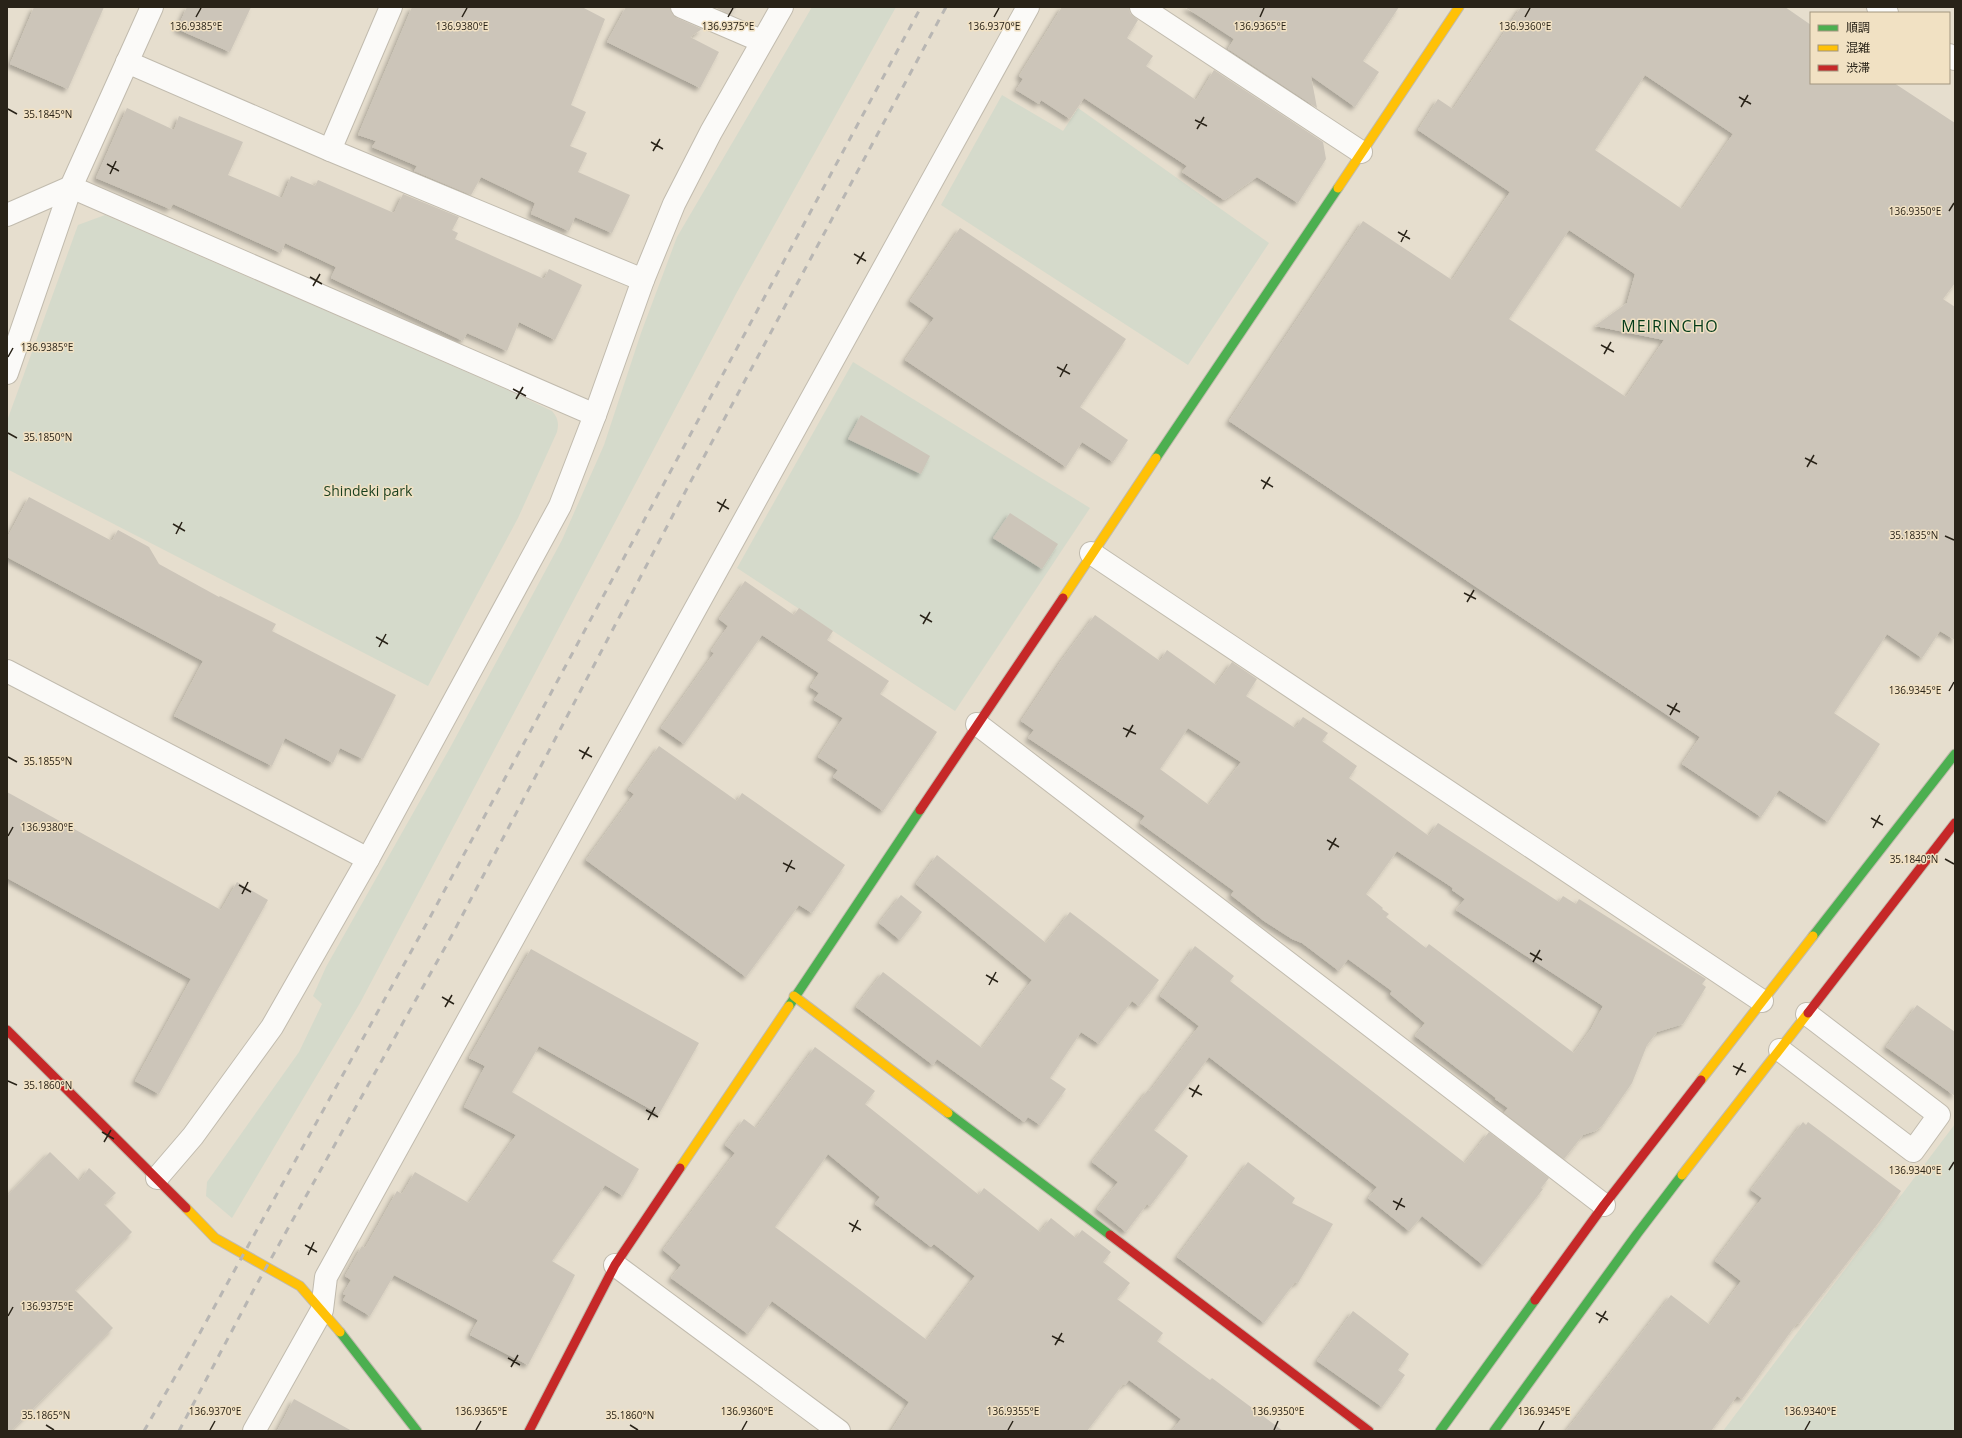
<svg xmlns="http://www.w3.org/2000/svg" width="1962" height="1438" font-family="'Open Sans','Noto Sans JP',sans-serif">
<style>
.park{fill:#d5dacb}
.building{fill:#ccc5b9;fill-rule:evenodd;filter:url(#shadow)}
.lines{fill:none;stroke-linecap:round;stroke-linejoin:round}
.street-casing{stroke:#c1bbae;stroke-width:24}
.fast-casing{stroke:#c1bbae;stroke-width:11}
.slow-casing{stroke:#c1bbae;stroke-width:11}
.jam-casing{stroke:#c1bbae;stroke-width:11}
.street{stroke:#fbfaf8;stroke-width:22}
.fast{stroke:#4caf50;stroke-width:9}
.slow{stroke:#ffc107;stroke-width:9}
.jam{stroke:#c62828;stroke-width:9}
.rail{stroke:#b8b6b3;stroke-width:3;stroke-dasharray:7 7;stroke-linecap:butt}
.ticks{fill:none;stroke:#292318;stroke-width:1.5}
.labels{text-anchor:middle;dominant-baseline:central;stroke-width:3;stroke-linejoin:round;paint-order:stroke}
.park-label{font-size:14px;fill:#193f1e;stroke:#f1e1c3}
.quarter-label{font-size:16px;letter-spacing:1px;fill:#023a19;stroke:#f1e1c3}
.ticks-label{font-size:10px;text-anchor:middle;fill:#292318;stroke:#f1e1c3;stroke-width:3;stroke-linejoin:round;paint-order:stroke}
</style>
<defs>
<filter id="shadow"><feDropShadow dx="-3.5" dy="3.5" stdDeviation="2" flood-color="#0004"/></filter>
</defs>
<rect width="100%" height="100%" fill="#e6dece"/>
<g class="park">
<path d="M812,7h84l-160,287 -376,709 -128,215 -26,-22 1,-14 92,-130 23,-48 -9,-8 13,-29 125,-221 111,-206 42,-95 37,-112 36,-96z"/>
<path d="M1002,95l61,36 15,-23 191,135 -81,122 -247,-160z"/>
<path d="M105,215l405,176 42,20c6,7 7,12 5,21l-39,86 -90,168 -421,-217v-48l71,-196z"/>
<path d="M853,362l237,146 -135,203 -218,-143z"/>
<path d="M1955,1124v307h-232z"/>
</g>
<g class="building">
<path d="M34,7h70l-36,82 -58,-25z"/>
<path d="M187,7h64l-21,45 -53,-23z"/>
<path d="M412,7h170l23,12 -34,86 15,7 -16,34 17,7 -9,19 52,23 -18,38 -37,-16 -6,14 -38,-17 4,-11 -54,-26 -10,18 -57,-24 3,-5 -45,-19 4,-6 -18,-6z"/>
<path d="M626,7h44l2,7 5,4 25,11 -12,8 29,15 -19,36 -93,-46z"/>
<path d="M714,7h24l-10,6z"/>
<path d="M1062,7h67l1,6 8,7 -11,18 26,18 -7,10 50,34 18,-30 109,72 3,17 -28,44 -41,-26 -33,23 -42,-28 5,-6 -103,-68 -14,21 -29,-19 -2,4 -23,-14 7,-11 -4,-3z"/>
<path d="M1185,7h214l-36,54 16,11 -24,35 -44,-31 6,32 -89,-59 6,-10z"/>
<path d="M1521,7h264l26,18v58h83l61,40v160l-12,16 12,8v333l-15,-9 -18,27 -35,-24 -53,79 46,31 -52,78 -49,-32 -18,27 -79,-53 18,-27 -471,-316 134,-200 89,59 58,-88 -92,-62 20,-31 15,10zM1645,75l88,59 -51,75 -87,-59zM1569,230l66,44 -8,29 -32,23 69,14 -38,57 -117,-78z"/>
<path d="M127,108l47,22 5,-14 64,26 -15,33 54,23 9,-22 24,10 3,-6 76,33 9,-19 56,23 -7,13 6,3 -3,6 89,40 5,-10 33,16 -27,55 -36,-18 -12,29 -40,-18 -4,8 -132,-63 5,-11 -51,-24 -4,10 -108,-49 -3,5 -74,-31z"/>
<path d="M960,228l166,111 -46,68 48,33 -15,22 -31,-20 -16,25 -161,-107 29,-42 -24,-17z"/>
<path d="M861,415l69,41 -9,18 -73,-35z"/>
<path d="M29,497l83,44 6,-11 31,17 10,17 60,33 1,-1 56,28 -4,7 124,64 -33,64 -23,-11 -7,15 -48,-25 -13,28 -98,-50 29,-55 -196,-104v-19z"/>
<path d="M1010,513l48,31 -16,25 -49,-31z"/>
<path d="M745,581l49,34 5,-7 34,23 -6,9 62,41 -9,13 57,38 -54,79 -50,-34 5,-7 -20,-13 25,-39 -29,-18 5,-7 -9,-6 9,-14 -57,-38 -78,109 -23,-16 53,-75 -3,-2 17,-25 -9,-7z"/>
<path d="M1095,615l65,46 7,-11 49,35 16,-23 25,17 -11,17 49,32 8,-11 25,16 -6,8 35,25 -8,12 80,58 9,-13 121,79 4,-6 13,8 3,-5 127,80 -4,5 4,3 -23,37 -26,8 -10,13 -15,38 -30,43 -7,5 -12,4 -19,24 -60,-46 4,-5 -13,-9 1,-1 -81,-62 10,-13 -35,-29 2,-3 -44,-32 -9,12 -37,-28 -10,-4 -28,-18 -33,-26 3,-4 -94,-68 5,-7 -117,-78 6,-8 -13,-9 40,-60zM1188,728l53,34 -32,43 -49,-36zM1397,851l56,37 -1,2 13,9 -9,11 147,96 -12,23 -17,24 -145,-109 -3,4 -40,-31 3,-3 -7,-5 1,-1 -17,-14z"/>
<path d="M659,746l78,55 5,-8 103,72 -33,48 -13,-8 -53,72 -160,-117 48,-66 -6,-4z"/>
<path d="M7,792l214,118 16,-28 31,18 -109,194 -24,-13 56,-102 -184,-101z"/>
<path d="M937,855l109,88 24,-31 89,68 -20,26 -7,-5 -33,43 -18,-12 -31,46 16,11 -26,36 -12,-8 -4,5 -87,-63 -4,6 -77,-58 27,-35 99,76 50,-68 -116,-96z"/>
<path d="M901,895l21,17 -22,28 -21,-17z"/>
<path d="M1195,946l39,30 -4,5 235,182 24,-31 60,46 -8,10 2,1 -60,76 -61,-49 -13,15 -41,-33 9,-11 -168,-130 -55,73 34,26 -38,50 -3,-2 -21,28 -29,-23 21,-27 -26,-20 56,-72 2,1 49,-65 -39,-30z"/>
<path d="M531,949l168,94 -40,71 -120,-68 -27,46 127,77 -16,27 -18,-11 -53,76 23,14 -47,90 -58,-30 8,-15 -84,-45 -24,41 -27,-16 3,-5 -3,-1 8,-14 -6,-4 17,-30 3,2 32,-57 5,3 13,-22 54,31 47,-68 -52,-28 21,-41 -16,-8z"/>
<path d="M1917,1005l38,27v64l-69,-49z"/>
<path d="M815,1047l60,44 -10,13 114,91 5,-7 56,44 11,-14 25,20 6,-8 29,22 -8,10 27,21 -13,16 46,34 -6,8 53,39 2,-2 71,53h-111l9,-12 -52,-39 -4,5 -2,-1 -36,47h-196l18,-29 -137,-101 -24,33 -77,-56 10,-13 -18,-15 72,-97 -10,-8 19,-26 12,9zM828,1154l52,43 -5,7 56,43 3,-3 41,32 -48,64 -152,-113z"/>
<path d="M1803,1122l3,3 2,-3 93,69 -22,31 -80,102 -2,-1 -55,76 -5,-3 -26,35h-145l105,-136 39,30 31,-44 -26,-20 47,-63 -11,-8z"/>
<path d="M50,1152l30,29 9,-13 27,25 -12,11 28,28 -57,58 38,38 -102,103h-4v-235z"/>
<path d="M1248,1162l47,36 -3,5 41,21 -35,59 -3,-1 -31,41 -87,-66z"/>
<path d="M1353,1311l56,43 -11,16 7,5 -23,32 -65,-46z"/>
<path d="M294,1399l58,32h-75z"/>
</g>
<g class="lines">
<defs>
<g id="street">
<path d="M682,7l79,34"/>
<path d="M1141,7l220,145"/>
<path d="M1878,7l9,6"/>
<path d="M1949,55l6,4"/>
<path d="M127,62l203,88 313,130"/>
<path d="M330,150l61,-143"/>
<path d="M7,215l64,-28 524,228"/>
<path d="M7,373l64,-186 81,-180"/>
<path d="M1091,553l671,448"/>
<path d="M7,671l361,188"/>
<path d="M977,724l627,481"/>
<path d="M1780,1050l133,101 26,-36 -132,-101"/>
<path d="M157,1178l36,-42 79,-109 96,-168 192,-353 35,-91 48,-135 31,-76 37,-72 71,-125"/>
<path d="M615,1265l224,166"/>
<path d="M254,1431l68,-121 4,-33 702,-1270"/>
</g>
<g id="fast">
<path d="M1156,458l182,-270"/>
<path d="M1813,936l142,-182"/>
<path d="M789,1006l131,-196"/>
<path d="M948,1113l162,122"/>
<path d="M340,1332l77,99"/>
<path d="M1440,1431l95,-131"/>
<path d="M1494,1431l143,-197 45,-59"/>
</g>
<g id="slow">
<path d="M1338,188l121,-181"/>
<path d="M1063,598l93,-140"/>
<path d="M794,996l154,117"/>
<path d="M1701,1080l112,-144"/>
<path d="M680,1168l109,-162"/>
<path d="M1682,1175l126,-162"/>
<path d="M186,1208l29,30 85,48 40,46"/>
</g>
<g id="jam">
<path d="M920,810l143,-212"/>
<path d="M1808,1013l147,-190"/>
<path d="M7,1030l179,178"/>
<path d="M1110,1235l259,196"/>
<path d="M1535,1300l69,-95 97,-125"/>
<path d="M529,1431l86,-166 65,-97"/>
</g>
</defs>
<use href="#street" class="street-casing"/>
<use href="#fast" class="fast-casing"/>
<use href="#slow" class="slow-casing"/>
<use href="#jam" class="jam-casing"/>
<use href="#street" class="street"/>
<use href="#fast" class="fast"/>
<use href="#slow" class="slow"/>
<use href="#jam" class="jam"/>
<g class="rail">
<path d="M144,1431l47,-82 237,-428 493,-914"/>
<path d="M179,1431l74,-140 199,-356 240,-456 254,-472"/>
</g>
</g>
<path class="ticks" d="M196,17l5,-9M462,17l5,-9M728,17l5,-9M994,17l5,-9M1260,17l4,-9M1525,17l5,-9M1739,97l12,7M1741,107l7,-12M8,109l9,5M1195,120l12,6M1197,129l7,-12M651,142l12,7M653,151l7,-12M107,164l12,7M110,174l6,-13M1949,211l5,-8M1398,232l12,7M1401,242l6,-12M854,254l12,7M857,264l7,-12M310,277l12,7M313,286l7,-12M1601,345l13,7M1604,354l7,-12M8,357l5,-9M1057,367l13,7M1060,377l7,-13M513,389l13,7M516,399l7,-12M8,433l9,5M1805,458l12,6M1807,467l7,-12M1261,480l12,7M1263,489l7,-12M717,502l12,7M719,512l7,-13M173,524l12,7M176,534l6,-12M1945,536l9,4M1464,593l12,6M1467,602l7,-12M920,615l12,7M923,624l7,-12M376,637l12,7M379,647l7,-13M1949,691l5,-9M1667,705l13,7M1670,715l7,-12M1123,728l13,6M1126,737l7,-12M579,750l13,7M8,757l9,5M582,759l7,-12M1871,818l12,7M1873,828l7,-13M8,836l5,-9M1327,840l12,7M1329,850l7,-12M1945,859l9,5M783,863l12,6M786,872l6,-12M239,885l12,7M242,894l6,-12M1530,953l12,7M1533,962l7,-12M986,975l12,7M989,985l7,-13M442,997l12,7M445,1007l7,-12M1733,1066l13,6M1736,1075l7,-12M8,1081l9,4M1189,1088l13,7M1192,1097l7,-12M646,1110l12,7M648,1120l7,-13M102,1132l12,7M104,1142l7,-12M1949,1170l5,-8M1393,1201l12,6M1396,1210l6,-12M849,1223l12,7M852,1232l6,-12M305,1245l12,7M308,1255l6,-13M1596,1313l12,7M8,1316l5,-9M1599,1323l7,-12M1052,1336l12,6M1055,1345l7,-12M508,1358l12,7M511,1367l7,-12M46,1425l8,5M630,1425l8,5M210,1430l5,-9M476,1430l5,-9M742,1430l5,-9M1008,1430l5,-9M1274,1430l4,-9M1539,1430l5,-9M1805,1430l5,-9"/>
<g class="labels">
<g class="park-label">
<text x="368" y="490">Shindeki park</text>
</g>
<g class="quarter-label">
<text x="1670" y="326">MEIRINCHO</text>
</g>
</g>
<g class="ticks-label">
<text x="196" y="30">136.9385°E</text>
<text x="462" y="30">136.9380°E</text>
<text x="728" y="30">136.9375°E</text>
<text x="994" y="30">136.9370°E</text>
<text x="1260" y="30">136.9365°E</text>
<text x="1525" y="30">136.9360°E</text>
<text x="48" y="118">35.1845°N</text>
<text x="1915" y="215">136.9350°E</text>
<text x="47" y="351">136.9385°E</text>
<text x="48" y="441">35.1850°N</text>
<text x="1914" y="539">35.1835°N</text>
<text x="1915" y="694">136.9345°E</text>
<text x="48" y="765">35.1855°N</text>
<text x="47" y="831">136.9380°E</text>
<text x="1914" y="863">35.1840°N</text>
<text x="48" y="1089">35.1860°N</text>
<text x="1915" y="1174">136.9340°E</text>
<text x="47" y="1310">136.9375°E</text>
<text x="215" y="1415">136.9370°E</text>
<text x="481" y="1415">136.9365°E</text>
<text x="747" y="1415">136.9360°E</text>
<text x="1013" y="1415">136.9355°E</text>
<text x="1278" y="1415">136.9350°E</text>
<text x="1544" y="1415">136.9345°E</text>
<text x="1810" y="1415">136.9340°E</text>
<text x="46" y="1419">35.1865°N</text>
<text x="630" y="1419">35.1860°N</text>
</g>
<rect width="1962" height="1438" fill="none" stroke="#292318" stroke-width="16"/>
<rect x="1810" y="12" width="140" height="72" fill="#f1e1c3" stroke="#a1957f"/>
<rect x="1818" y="25" width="20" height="6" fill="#4caf50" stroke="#a1957f"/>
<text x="1846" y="32" font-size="12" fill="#292318">順調</text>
<rect x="1818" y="45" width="20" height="6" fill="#ffc107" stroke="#a1957f"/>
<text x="1846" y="52" font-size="12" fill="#292318">混雑</text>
<rect x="1818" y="65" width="20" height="6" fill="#c62828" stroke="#a1957f"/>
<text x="1846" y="72" font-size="12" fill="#292318">渋滞</text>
</svg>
